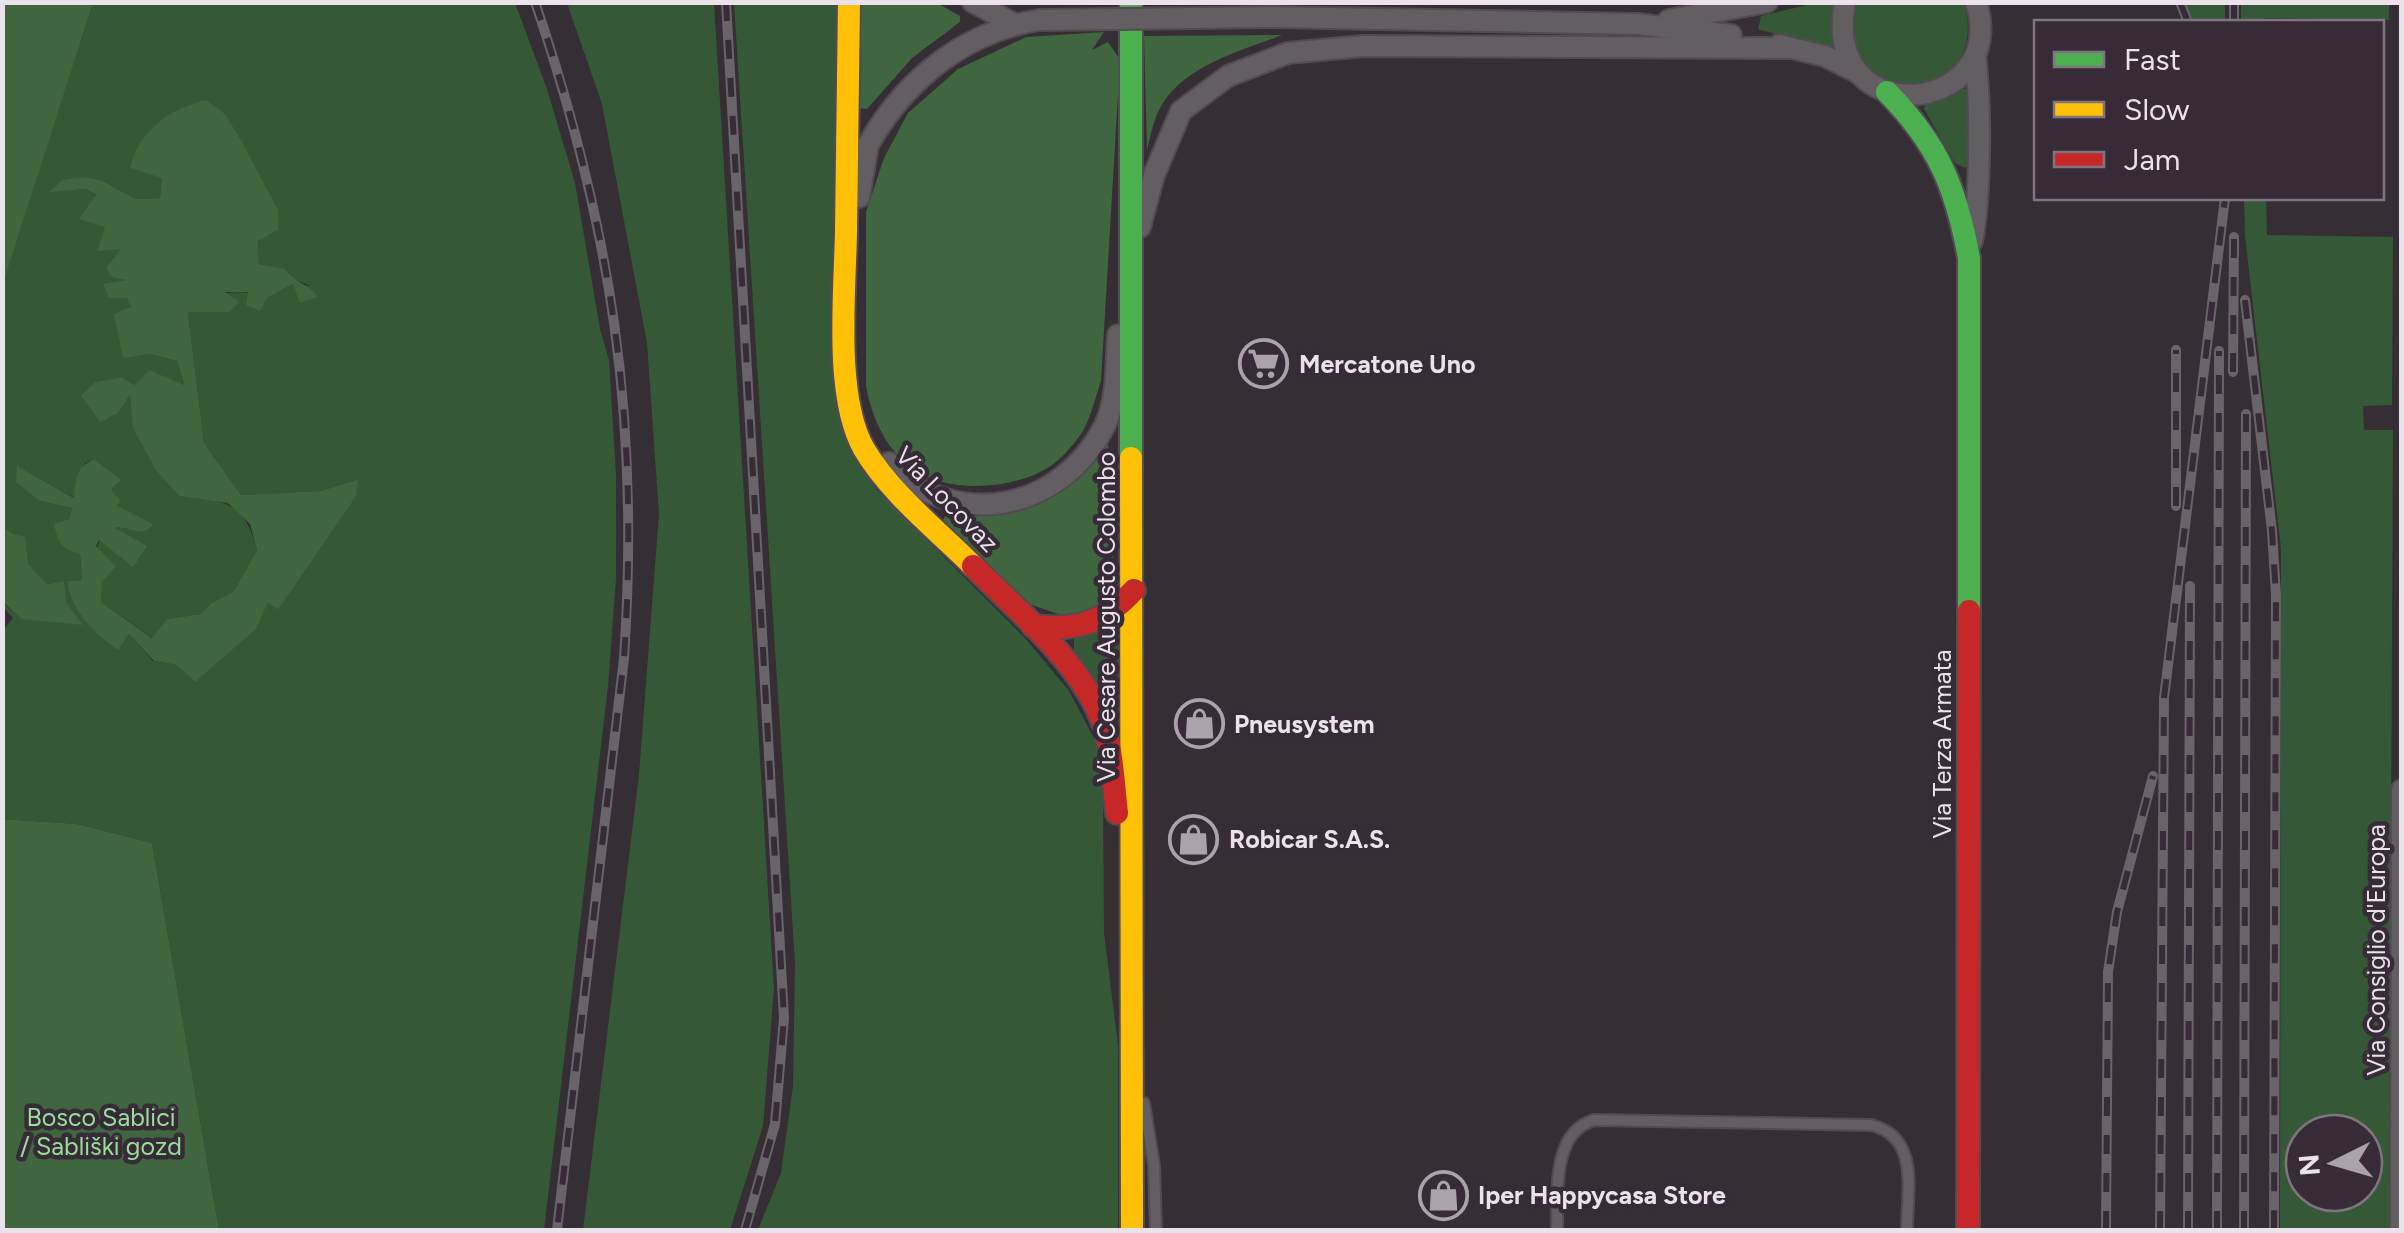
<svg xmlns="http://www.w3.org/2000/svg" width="2404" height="1233" font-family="Figtree,sans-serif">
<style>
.green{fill:#355936;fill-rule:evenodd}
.forest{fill:#3f663f}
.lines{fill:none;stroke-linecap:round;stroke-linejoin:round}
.lane-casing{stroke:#524b52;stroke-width:14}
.street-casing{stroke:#524b52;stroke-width:24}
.fast-casing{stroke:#524b52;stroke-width:26}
.slow-casing{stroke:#524b52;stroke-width:26}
.jam-casing{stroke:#524b52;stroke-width:26}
.lane{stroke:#625e62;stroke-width:10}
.street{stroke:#625e62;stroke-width:20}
.fast{stroke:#4caf50;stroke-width:22}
.slow{stroke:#ffc107;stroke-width:22}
.jam{stroke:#c62828;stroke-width:22}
.rail-casing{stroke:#696469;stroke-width:10}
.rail{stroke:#382b38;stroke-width:6;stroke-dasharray:19;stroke-linecap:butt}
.street-bridge-casing{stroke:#524b52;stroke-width:24;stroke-linecap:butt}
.street-bridge{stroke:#625e62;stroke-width:20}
.labels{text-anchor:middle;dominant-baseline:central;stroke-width:9;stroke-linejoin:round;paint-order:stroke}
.poi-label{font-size:25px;font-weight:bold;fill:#ebe2eb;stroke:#382b38;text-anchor:start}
.street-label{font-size:25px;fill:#ebe2eb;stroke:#382b38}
.park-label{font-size:25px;fill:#99df9a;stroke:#382b38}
</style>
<rect width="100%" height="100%" fill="#352e35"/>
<g class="green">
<path d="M1854,2l110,1c28,94 -102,108 -112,39 -2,-12 2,-27 2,-40z"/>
<path d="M93,3h422l32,86 28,94 25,146 9,31 7,115v104l-8,107 -64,544h-325l-67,-387 -75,-19 -74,-5v-189l10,-12 -10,-11 -1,-5 19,17 46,-15 -3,-23 -16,3 -20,-20 -25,-40 -1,-241zM244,146l12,26 3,92 25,5 7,9 19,8 -17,-2 -26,14c-36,-12 -48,-4 -79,14l16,131 37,52 80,-4 36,-12 -79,131 -10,-9 -91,64 -24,-4 -24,-27 -11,15c-25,-17 -47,-37 -51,-68l15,-1 -2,-26 -26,-29 15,-6 3,-11 -32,-7 -22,-34 57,31 10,-35 9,-4 26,21 -10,9 11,38c-40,11 -18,43 -20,75l52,36 14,-19 34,-5 10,-11 22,-11 24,-42c-14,-51 -31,-48 -78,-54l-49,-104 -49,3 14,-13 26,-5 14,8 49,1 -7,-25 -27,-7 -27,3 9,-49 -5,-10 5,-19 -16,-22 6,-9 -16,-21 -9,-31 -11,-7 -35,2 35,-14 15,3 35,19 24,-1 2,-20z"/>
<path d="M567,3h147l60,986 -11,137 -33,104h-147l56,-455 20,-261 -12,-171 -45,-239z"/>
<path d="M734,3h103l13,445 26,41 149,149 44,53 30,57 4,51 1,134 14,112v185h-360l23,-57 12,-87 2,-123z"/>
<path d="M1815,3h22l-5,24 7,25 -81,-23 3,-13z"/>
<path d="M2184,3h41v19h-33z"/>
<path d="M2241,3h148v17l-124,-2 -1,4h-23z"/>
<path d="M1959,89h8l5,74 -7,5 -10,-5 -31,-54 1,-7 21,-4z"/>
<path d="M2244,198h22l1,37 126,2 -1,168 -29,1 1,24h29l-4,800h-109l1,-682 -36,-312zM2304,1133h60v60h-60z"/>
<path d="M1115,625l5,5 -3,72 -9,-1 -34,-47v-15z"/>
</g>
<g class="forest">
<path d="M3,2l90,1 -90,280 -1,-280z"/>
<path d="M856,3h81l23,13v6l-48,36 -45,51 -8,-1z"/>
<path d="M1104,32l-12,18 16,-8 12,18 -19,321c-6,17 -11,43 -23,57 -8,11 -22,26 -34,32 -34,19 -94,23 -128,1 -29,-19 -44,-52 -50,-85v-174l18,-54 24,-45 50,-44 68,-32z"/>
<path d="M1282,35c-43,17 -102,31 -124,77 -5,11 -8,26 -11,38l-3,-114z"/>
<path d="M206,100l20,15 18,31 34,64v20l-20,11 1,23 26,5c9,13 23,15 33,28l-18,6 -7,-19 -26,14 -7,13 -14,-6 2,-13h-23l14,10 -10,10h-41l16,131 37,52 80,-4 37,-12 -2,17 -78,114 -10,-8 -12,27 -61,53 -18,-17 -23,-4 -25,-27 -11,16c-25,-18 -47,-38 -51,-69l15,-1 -2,-26c-18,-5 -22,-11 -26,-30l15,-5 3,-11 -32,-7 -24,-19 1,-16 57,32c2,-19 1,-30 20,-39l27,21 -10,9 9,12 -3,5 36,18c-13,16 -22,1 -38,4l32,18 -14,21 -34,-27 -3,6 20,20 -14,16 -1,20 51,36 15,-19 34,-5 10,-11 22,-11 24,-42 -7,-26 -22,-21 -49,-7 -23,-26 -23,-42 -3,-34 -12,19 -18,9 -19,-27 14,-13 26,-5 14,8 14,-15 35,15 -7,-24 -27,-7 -27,4 -9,-44 17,-7 -4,-9h-18l-6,-14 24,-4 -15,-3 -6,-9 15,-19 -24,2 8,-24 -26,-8 17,-24 -10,-6 -37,3 14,-12 23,-3 15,3 35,19 24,-1 2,-20 -32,-10c10,-39 38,-58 76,-68z"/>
<path d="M1108,442l6,132 -3,25 -12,11 -35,6 -35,-12 -86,-84 6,-12c82,0 105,1 159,-66z"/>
<path d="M2,524l8,9 15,4 3,27 20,20 16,-3 3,23 16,21 -62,-6 -18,-17z"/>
<path d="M3,819l74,5 75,19 67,387h-216z"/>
</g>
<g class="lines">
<defs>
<g id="lane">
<path d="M1144,1103l10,62 2,65"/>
<path d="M1557,1230c1,-36 -6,-97 37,-110l277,5c49,12 36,65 36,105"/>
</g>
<g id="street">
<path d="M973,2l41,22"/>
<path d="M1845,2c-25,134 167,113 131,0"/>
<path d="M1274,17l363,7 94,11"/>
<path d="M1669,20l98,-18"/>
<path d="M1779,45l46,11 32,16"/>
<path d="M862,156c37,-71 97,-123 177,-136"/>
<path d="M859,197l9,-52"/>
<path d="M1140,227l14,-52 27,-64 47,-35 60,-23 75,-7 428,2"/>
<path d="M1972,241c9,-45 9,-140 3,-185"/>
<path d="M889,463c67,70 172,47 215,-36 14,-28 12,-62 14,-92"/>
<path d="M2401,1230l1,-440"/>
</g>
<g id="fast">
<path d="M1131,2v456"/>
<path d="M1887,92c51,52 69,95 82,166v353"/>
</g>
<g id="slow">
<path d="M849,2c-1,76 -2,153 -3,229 -1,60 -12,166 18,218 26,44 73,81 109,117"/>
<path d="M1131,458l1,772"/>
</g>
<g id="jam">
<path d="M973,566c45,45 119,106 134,170 6,24 7,52 10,77"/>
<path d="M1033,626c44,5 71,-3 101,-36"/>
<path d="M1968,1230l1,-619"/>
</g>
</defs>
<use href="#lane" class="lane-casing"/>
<use href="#street" class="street-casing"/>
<use href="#fast" class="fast-casing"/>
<use href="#slow" class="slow-casing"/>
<use href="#jam" class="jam-casing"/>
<use href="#lane" class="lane"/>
<use href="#street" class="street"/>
<use href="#fast" class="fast"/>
<use href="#slow" class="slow"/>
<use href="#jam" class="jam"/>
<defs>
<g id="rail">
<path d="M535,2c77,227 105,417 89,656l-67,572"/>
<path d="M726,2l58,1016 -9,106 -30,106"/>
<path d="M2180,2l8,20"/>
<path d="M2234,22v-20"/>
<path d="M2245,300l27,231 4,64 -2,635"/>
<path d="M2233,372l1,-135"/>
<path d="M2176,506v-156"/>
<path d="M2106,1230l2,-258 9,-60 36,-136"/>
<path d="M2160,1230l4,-532 61,-500"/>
<path d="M2188,1230l2,-644"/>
<path d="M2217,1230l2,-879"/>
<path d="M2244,1230l2,-816"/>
</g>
</defs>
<use href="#rail" class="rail-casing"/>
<use href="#rail" class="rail"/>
<defs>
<path id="street-bridge" d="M1039,20l235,-3"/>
</defs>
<use href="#street-bridge" class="street-bridge-casing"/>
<use href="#street-bridge" class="street-bridge"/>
</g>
<defs>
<symbol id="supermarket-ring" viewBox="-11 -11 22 22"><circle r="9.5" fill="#382b38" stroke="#aba3ab" stroke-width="1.5"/><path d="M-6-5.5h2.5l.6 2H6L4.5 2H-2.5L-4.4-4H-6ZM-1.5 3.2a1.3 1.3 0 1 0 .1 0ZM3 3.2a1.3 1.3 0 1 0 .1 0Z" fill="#aba3ab"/></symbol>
<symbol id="shop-ring" viewBox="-11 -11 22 22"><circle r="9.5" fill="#382b38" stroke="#aba3ab" stroke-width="1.5"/><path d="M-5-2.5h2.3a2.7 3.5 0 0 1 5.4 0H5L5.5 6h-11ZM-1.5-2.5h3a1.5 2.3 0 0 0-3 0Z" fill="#aba3ab"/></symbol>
</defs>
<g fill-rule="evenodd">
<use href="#supermarket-ring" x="1236" y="336" width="55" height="55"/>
<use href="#shop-ring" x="1172" y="696" width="55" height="55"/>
<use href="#shop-ring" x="1166" y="812" width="55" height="55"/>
<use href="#shop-ring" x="1416" y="1168" width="55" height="55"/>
</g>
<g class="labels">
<g class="poi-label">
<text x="1299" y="364">Mercatone Uno</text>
<text x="1234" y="724">Pneusystem</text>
<text x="1229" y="839">Robicar S.A.S.</text>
<text x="1478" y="1195">Iper Happycasa Store</text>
</g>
<g class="street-label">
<text transform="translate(947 499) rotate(46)">Via Locovaz</text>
<text transform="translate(1106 617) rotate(-90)">Via Cesare Augusto Colombo</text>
<text transform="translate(1942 744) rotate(-90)">Via Terza Armata</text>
<text transform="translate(2376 950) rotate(-90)">Via Consiglio d'Europa</text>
</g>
<g class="park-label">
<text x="101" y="1117">Bosco Sablici<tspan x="101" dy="29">/ Sabliški gozd</tspan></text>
</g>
</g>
<rect width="2404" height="1233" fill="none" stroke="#ebe2eb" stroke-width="10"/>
<rect x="2034" y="20" width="350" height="180" fill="#382b38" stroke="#807480" stroke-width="2.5"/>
<rect x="2054" y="52" width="50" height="15" fill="#4caf50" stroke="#807480" stroke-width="2.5"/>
<text x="2124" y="70" font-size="30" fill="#ebe2eb">Fast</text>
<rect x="2054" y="102" width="50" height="15" fill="#ffc107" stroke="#807480" stroke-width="2.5"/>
<text x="2124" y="120" font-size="30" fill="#ebe2eb">Slow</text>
<rect x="2054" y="152" width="50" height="15" fill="#c62828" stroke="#807480" stroke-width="2.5"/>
<text x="2124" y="170" font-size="30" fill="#ebe2eb">Jam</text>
<g transform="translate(2334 1163) rotate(265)"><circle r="48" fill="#382b38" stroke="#807480" stroke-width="2.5"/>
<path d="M0-8L18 38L0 25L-18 38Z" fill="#aba3ab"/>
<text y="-15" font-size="28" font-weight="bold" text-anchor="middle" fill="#ebe2eb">N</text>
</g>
</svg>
